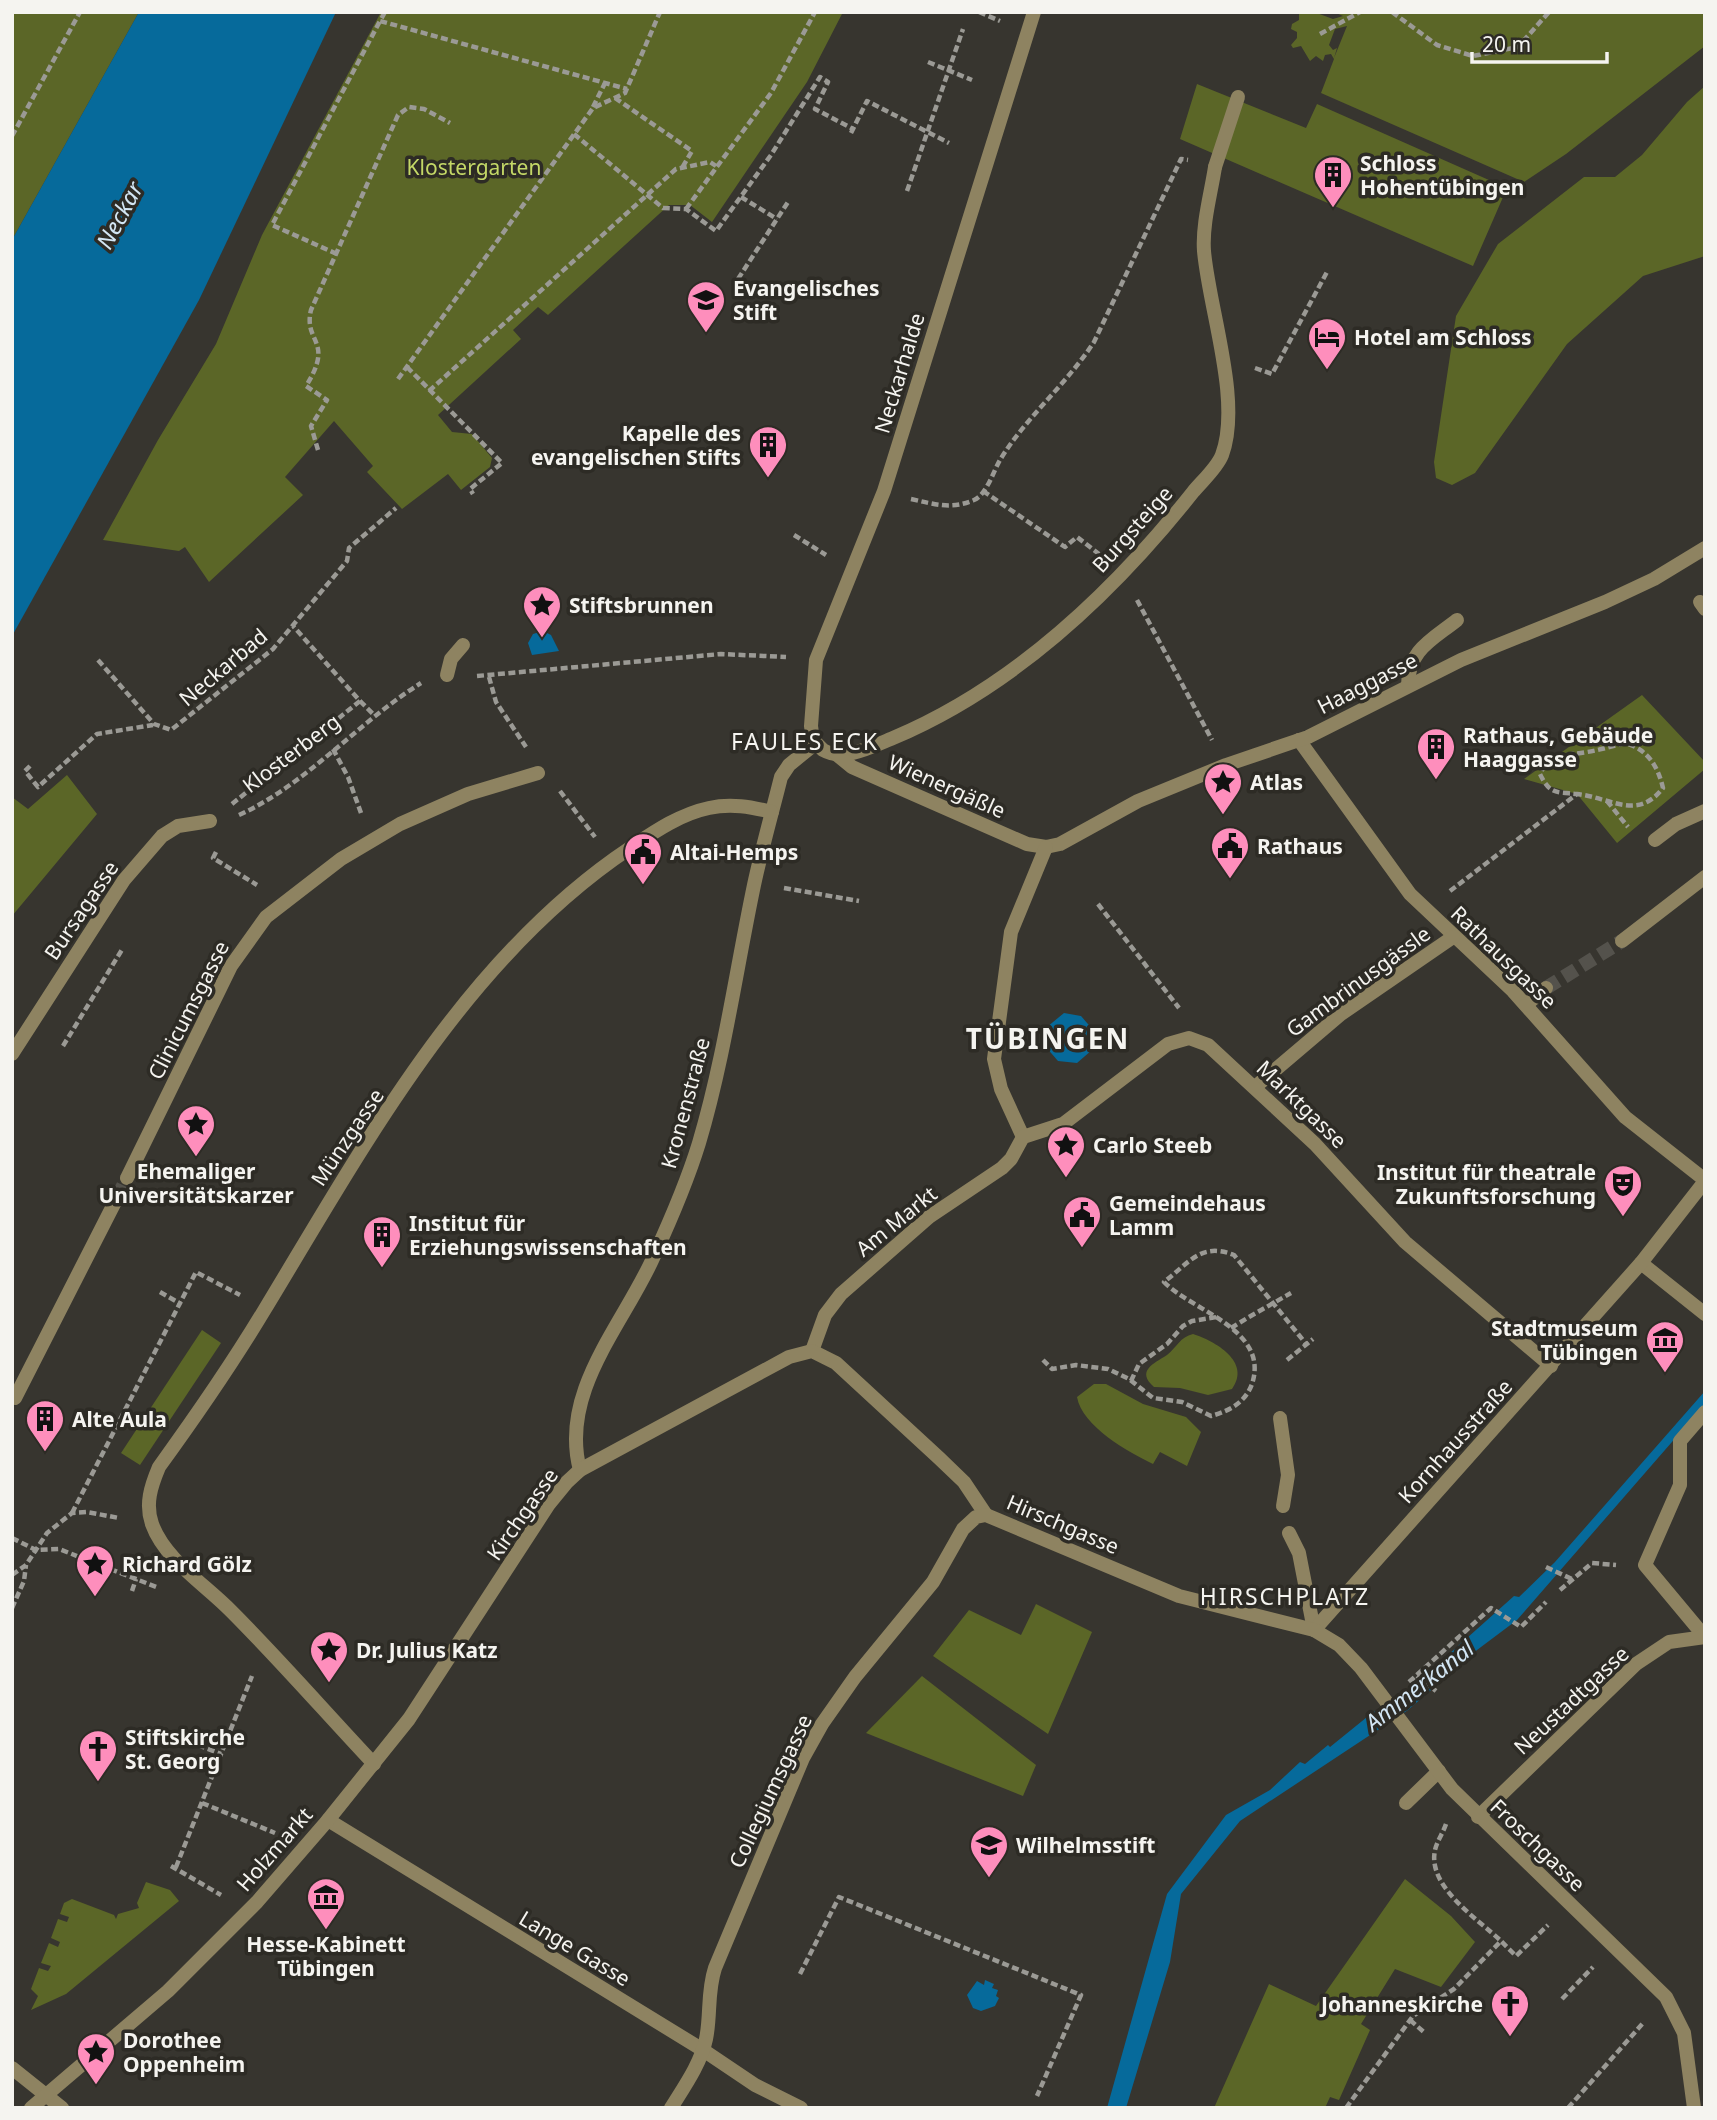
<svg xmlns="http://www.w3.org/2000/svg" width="1717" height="2120" font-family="'Noto Sans',sans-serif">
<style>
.green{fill:#5b6627;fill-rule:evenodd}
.water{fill:#066a9b}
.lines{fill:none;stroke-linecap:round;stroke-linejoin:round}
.street-tunnel{stroke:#54524c;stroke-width:14;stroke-dasharray:14 7;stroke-linecap:butt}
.path{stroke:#9b9a95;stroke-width:4.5;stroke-dasharray:7 3.5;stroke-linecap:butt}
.lane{stroke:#8e8361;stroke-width:14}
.street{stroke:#8e8361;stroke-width:14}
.path-bridge{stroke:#9b9a95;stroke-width:4.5;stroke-dasharray:7 3.5;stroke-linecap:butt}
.labels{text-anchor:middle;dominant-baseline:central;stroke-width:7;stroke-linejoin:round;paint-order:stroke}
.poi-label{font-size:21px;font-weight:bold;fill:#f5f4f0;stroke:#2d2b25;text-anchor:start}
.park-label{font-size:21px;fill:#c4d867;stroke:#2d2b25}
.street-label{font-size:21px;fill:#f5f4f0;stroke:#2d2b25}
.water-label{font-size:23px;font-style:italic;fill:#d3e6f4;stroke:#2d2b25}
.neighbourhood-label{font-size:23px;letter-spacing:2px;fill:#f5f4f0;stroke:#2d2b25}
.district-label{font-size:28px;font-weight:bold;letter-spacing:2px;fill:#f5f4f0;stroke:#2d2b25}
</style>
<rect width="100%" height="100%" fill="#37352f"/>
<g class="green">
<path d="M12,12h127l-127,228z"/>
<path d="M381,12h462l-36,70 -95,140 -22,-17h-21l-121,110 -10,-8 -25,23 8,9 -83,76 14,17 20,2 20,24 -2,9 -29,23 -13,-16 -46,35 -35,-37 6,-6 -39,-45 -49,56 18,18 -94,87 -24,-35 -6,4 -76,-11 55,-100 58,-96 46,-109z"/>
<path d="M1299,12h15l19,7 10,-3 -9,-4h371v34l-139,108 -42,28 -203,-89 13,-34 -3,-5 -6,1 -2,6 -7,-5 -6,5 -9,-15 -8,2 -2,-3 6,-7v-6l-6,-3 1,-5 7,-4zM1347,26l-13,32 3,-10 -4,2 -4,-5 6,-16z"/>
<path d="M1197,84l109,44 11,-24 190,84 -34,78 -293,-127z"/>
<path d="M1705,86v170l-62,20 -76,68 -92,129 -23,12 -16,-7 -2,-16 22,-146 42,-72 86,-67h31l27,-22 45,-53z"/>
<path d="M1642,695l63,67v7l-88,74 -40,-49 -53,-15z"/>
<path d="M67,775l30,39 -85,102v-119l16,12z"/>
<path d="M202,1330l19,13 -81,122 -19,-12z"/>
<path d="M1193,1334c22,7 59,28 39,55l-24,6 -28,-7 -26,-1c-18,-16 -1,-23 13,-32 10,-8 13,-18 26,-21z"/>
<path d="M1094,1384h12l37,20 43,13 15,15 -14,34 -27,-14 -7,12c-25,-12 -71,-38 -76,-67z"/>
<path d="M1036,1604l56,28 -44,102 -115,-78 36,-46 52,25z"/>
<path d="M922,1676l114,89 -13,31 -157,-63z"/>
<path d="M1405,1879l46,37 24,26 -34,45 -46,-18 -34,55 9,6 -31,70 -9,-3 -5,11h-111l55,-124 47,22z"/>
<path d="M146,1882l24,8 9,11 -113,93 -35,16 7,-14 -7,-7 8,-21 9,3 3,-5 -10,-3 8,-20 9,4 2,-5 -9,-4 7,-19 9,3 2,-5 -9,-3 4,-11 8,-4 42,16 2,4 2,-5 21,-6 -2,-5z"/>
</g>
<g class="water">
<path d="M139,12h197l-137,288 -187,336v-396z"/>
<path d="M543,631l8,4 8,16 -27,4 -4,-12 5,-9z"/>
<path d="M1064,1013l17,3 13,15 -2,19 -15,13 -19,-2 -13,-15 2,-19z"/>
<path d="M1705,1391v13l-188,216 -40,30 -69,60 -168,111 -59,73 -11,68 -44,146h-19l60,-214 59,-79 44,-25 30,-28 5,2 23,-19 2,2 42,-34 29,-16 113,-101 5,1 36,-35z"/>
<path d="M985,1980l9,4 -2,4 6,2 -2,6 3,2 -4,8 -14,5 -8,-3 -6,-13 10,-14 7,4z"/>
</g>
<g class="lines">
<g class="street-tunnel">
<path d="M1546,988l76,-47"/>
<path d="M117,1198l10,-20"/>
</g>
<g class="path">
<path d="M385,12l-5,9 247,68"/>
<path d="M979,12l21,9"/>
<path d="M1392,12l45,33 36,11 45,-9 31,-35"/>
<path d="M1320,34l40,-22"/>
<path d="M928,62l44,18"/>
<path d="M615,98l77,53 -10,17"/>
<path d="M593,107l12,-24"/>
<path d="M851,133l16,-32 82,42"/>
<path d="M574,134l89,74 23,1 30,22 55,-76 49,-78 8,5 -13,27 38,20"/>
<path d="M12,136l68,-124"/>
<path d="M907,191l56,-162"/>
<path d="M741,197l36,22"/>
<path d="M686,209l85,-116 44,-81"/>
<path d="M337,254l-65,-29 108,-204"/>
<path d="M738,279l50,-77"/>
<path d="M407,367l95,96 -32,26 3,5"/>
<path d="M1255,368l17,6 55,-102"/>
<path d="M398,379l195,-271 32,-15 35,-81"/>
<path d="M429,391l247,-222 34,-7 6,4"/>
<path d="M318,450l-7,-24 16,-26 -21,-14c29,-46 -3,-43 5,-76l87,-195 11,-8 15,2 26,14"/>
<path d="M983,491l82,56 12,-10 22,17"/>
<path d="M911,499c23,5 40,11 63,1 13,-6 19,-28 26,-40 26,-43 66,-75 94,-118l87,-183 7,1"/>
<path d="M794,535l32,20"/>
<path d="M1137,600l75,140"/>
<path d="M98,660l56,64 17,6 102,-81 74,-88 2,-13 47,-40"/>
<path d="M477,676l244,-22 65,3"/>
<path d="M489,677l7,25 30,45"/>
<path d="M360,701l14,14"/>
<path d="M333,749l15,28 13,36"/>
<path d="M30,766l-5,5 13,16 59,-53 56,-9"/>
<path d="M560,791l35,46"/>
<path d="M1607,801l21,26"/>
<path d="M232,804l128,-103 -67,-75"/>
<path d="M239,815c68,-31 118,-92 182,-132"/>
<path d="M216,852l-3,6 44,27"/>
<path d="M784,888l75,13"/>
<path d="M1450,891l127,-97c35,4 60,27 86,-6 -5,-22 -16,-39 -38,-45 -12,3 -25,7 -38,9 -21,4 -37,0 -47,22 10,21 17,18 37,20"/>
<path d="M1098,904l81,104"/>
<path d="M63,1046l60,-98"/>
<path d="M160,1292l21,12"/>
<path d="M1231,1328l18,-11"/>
<path d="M1043,1360l9,9 24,-4 32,4 21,10 24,19 29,4 29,14c18,-5 34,-13 41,-32 18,-55 -60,-73 -88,-102 26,-20 37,-40 70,-27l73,90"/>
<path d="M1287,1360l26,-21"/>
<path d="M1131,1381l8,-17 28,-20 16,-18 9,-5 25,-4"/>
<path d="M72,1513l124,-241 44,23"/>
<path d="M12,1538l24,12 23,-1 100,39"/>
<path d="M1546,1567l28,13"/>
<path d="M12,1575l14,-10 21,-32 25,-20 15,-1 32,6"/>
<path d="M1560,1590l32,-27 24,2"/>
<path d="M132,1591l4,-12"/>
<path d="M12,1608l12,-27 2,-16"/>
<path d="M1417,1676l19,15"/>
<path d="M1409,1682l82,-74 30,19 25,-25"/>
<path d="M198,1745l23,9"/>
<path d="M202,1803l73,30"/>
<path d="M1446,1824c-3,9 -9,17 -11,26 -8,37 43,69 66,91"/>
<path d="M171,1866l50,29"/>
<path d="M176,1867l76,-191"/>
<path d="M800,1974l39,-77 242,98 -44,101"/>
<path d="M1562,1999l31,-32"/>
<path d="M1410,2020l15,13"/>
<path d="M1346,2108l67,-92 41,-27 47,-48 15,15 32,-31"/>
<path d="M1568,2108l76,-86"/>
</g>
<g class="lane">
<path d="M1215,167l23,-70"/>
<path d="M1408,685c0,-35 24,-45 49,-65"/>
<path d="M1655,840l21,-16 29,-13"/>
<path d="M1280,1418l8,57 -5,31"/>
<path d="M1289,1533l10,20 15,77"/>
<path d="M1406,1803l33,-32"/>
</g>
<g class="street">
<path d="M1034,12l-150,479 -68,169 -5,66 2,14 10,10c21,12 50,-4 70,-12 121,-51 219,-144 300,-246 9,-11 24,-24 29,-37 20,-54 -13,-146 -18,-204 -2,-26 7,-58 11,-84"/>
<path d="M1700,602l5,7"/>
<path d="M447,675l4,-16 12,-14"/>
<path d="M1299,740l111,154 103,97 112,126 80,63"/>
<path d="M836,754l16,13 175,77 19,3 14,-3 78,-43 88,-36 82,-28 153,-77 144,-58 49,-23 51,-31"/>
<path d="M1622,941l83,-64"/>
<path d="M1526,1005l20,-17"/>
<path d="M12,1054l112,-174 38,-44 16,-10 32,-5"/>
<path d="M1255,1087l86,-73 112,-77"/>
<path d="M1023,1137l-22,-48 -7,-30 17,-127 35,-85"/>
<path d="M127,1178l104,-212 35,-49 75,-58 59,-35 68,-30 70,-21"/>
<path d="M1641,1263l64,51"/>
<path d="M812,1351l13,-36 16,-21 88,-77 73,-49 9,-9 12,-22 40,-13 105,-80 21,-6 19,7 107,99 90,98 146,124"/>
<path d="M15,1398l102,-200"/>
<path d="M1705,1412l-25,29v44l-35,80 60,72"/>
<path d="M580,1470c-21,-79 44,-146 74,-214 17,-37 33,-74 45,-113 25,-84 37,-172 55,-258 8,-37 18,-72 27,-108l8,-12 27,-22"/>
<path d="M1314,1630l327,-367 64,-82"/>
<path d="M374,1764c-48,-51 -94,-104 -143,-153 -25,-26 -66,-51 -79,-87 -7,-20 -1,-38 7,-57 37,-51 73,-103 106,-158 100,-165 200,-351 365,-461 24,-16 50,-34 79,-40 22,-5 42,-1 63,4"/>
<path d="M1478,1817l158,-153 33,-22 36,-5"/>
<path d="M328,1820l375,230 52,35 46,23"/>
<path d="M12,2068l50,40"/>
<path d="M31,2108l137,-117 89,-89 71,-82 81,-101 140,-215 18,-22 13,-12 209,-113 23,-6 24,12 103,95 25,24 22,33"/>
<path d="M671,2108c13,-21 30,-45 35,-69 5,-24 1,-47 9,-71l88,-210 19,-34 33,-47 78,-95 30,-53 13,-12 10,-2 193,81 135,34 25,15 22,23 91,121 214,208 18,36 10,75"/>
</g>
<path class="path-bridge" d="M1249,1317l42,-24"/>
</g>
<defs>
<symbol id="building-pin" viewBox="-11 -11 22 30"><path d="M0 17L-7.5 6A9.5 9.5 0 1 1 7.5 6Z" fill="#fe8ebc" stroke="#2d2b25"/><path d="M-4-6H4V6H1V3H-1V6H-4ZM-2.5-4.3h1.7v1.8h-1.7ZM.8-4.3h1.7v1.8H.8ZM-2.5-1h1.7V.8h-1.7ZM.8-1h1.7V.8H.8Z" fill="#111"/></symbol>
<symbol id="university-pin" viewBox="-11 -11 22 30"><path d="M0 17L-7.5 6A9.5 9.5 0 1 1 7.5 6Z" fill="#fe8ebc" stroke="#2d2b25"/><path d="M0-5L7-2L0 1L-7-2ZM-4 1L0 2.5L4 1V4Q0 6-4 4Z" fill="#111"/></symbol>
<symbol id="hotel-pin" viewBox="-11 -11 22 30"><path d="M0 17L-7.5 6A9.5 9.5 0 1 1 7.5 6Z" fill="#fe8ebc" stroke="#2d2b25"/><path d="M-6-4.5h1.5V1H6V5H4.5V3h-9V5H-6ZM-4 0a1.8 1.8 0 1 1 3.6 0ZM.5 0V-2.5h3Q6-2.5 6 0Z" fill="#111"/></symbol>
<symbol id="sight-pin" viewBox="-11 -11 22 30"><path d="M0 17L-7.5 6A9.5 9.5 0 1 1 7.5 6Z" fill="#fe8ebc" stroke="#2d2b25"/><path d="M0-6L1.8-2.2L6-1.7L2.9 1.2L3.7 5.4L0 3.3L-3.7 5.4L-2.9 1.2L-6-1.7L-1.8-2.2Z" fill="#111"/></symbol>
<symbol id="civic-pin" viewBox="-11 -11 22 30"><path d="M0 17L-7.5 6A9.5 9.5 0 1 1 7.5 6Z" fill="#fe8ebc" stroke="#2d2b25"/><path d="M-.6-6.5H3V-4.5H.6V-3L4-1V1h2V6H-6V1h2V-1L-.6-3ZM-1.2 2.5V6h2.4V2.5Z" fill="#111"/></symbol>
<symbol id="theatre-pin" viewBox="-11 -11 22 30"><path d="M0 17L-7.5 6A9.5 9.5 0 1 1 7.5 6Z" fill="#fe8ebc" stroke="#2d2b25"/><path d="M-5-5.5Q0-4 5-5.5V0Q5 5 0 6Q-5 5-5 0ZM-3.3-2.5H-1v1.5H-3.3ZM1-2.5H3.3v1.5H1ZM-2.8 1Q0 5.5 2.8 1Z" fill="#111"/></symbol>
<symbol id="museum-pin" viewBox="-11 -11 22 30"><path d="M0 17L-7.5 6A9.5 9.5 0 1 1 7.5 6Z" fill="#fe8ebc" stroke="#2d2b25"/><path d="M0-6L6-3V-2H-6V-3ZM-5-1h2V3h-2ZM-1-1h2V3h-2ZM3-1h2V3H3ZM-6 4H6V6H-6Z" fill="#111"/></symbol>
<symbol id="church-pin" viewBox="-11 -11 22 30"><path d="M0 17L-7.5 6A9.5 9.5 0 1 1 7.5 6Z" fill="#fe8ebc" stroke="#2d2b25"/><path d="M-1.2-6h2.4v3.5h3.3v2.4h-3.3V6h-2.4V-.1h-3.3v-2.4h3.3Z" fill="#111"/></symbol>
</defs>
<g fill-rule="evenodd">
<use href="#building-pin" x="1311" y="153" width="44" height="60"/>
<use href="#university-pin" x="684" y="278" width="44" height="60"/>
<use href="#hotel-pin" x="1305" y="315" width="44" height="60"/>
<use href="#building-pin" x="746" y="423" width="44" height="60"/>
<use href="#sight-pin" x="520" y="583" width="44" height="60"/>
<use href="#building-pin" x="1414" y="725" width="44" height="60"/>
<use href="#sight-pin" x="1201" y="760" width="44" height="60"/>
<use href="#civic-pin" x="1208" y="824" width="44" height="60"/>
<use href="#civic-pin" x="621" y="830" width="44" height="60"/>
<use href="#sight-pin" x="174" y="1102" width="44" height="60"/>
<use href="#sight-pin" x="1044" y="1123" width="44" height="60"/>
<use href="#theatre-pin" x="1601" y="1162" width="44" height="60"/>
<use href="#civic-pin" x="1060" y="1193" width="44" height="60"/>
<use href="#building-pin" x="360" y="1213" width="44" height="60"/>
<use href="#museum-pin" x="1643" y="1318" width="44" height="60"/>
<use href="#building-pin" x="23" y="1397" width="44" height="60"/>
<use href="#sight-pin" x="73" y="1542" width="44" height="60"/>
<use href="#sight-pin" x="307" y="1628" width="44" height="60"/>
<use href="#church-pin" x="76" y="1727" width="44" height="60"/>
<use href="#university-pin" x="967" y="1823" width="44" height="60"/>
<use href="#museum-pin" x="304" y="1875" width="44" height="60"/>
<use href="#church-pin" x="1488" y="1982" width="44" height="60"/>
<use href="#sight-pin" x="74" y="2030" width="44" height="60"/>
</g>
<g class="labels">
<g class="poi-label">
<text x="1360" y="163">Schloss<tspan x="1360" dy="24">Hohentübingen</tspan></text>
<text x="733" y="288">Evangelisches<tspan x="733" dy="24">Stift</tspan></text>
<text x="1354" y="337">Hotel am Schloss</text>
<text x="741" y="433" text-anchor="end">Kapelle des<tspan x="741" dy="24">evangelischen Stifts</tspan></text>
<text x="569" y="605">Stiftsbrunnen</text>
<text x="1463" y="735">Rathaus, Gebäude<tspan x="1463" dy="24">Haaggasse</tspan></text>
<text x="1250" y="782">Atlas</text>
<text x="1257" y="846">Rathaus</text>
<text x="670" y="852">Altai-Hemps</text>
<text x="1093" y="1145">Carlo Steeb</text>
<text x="196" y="1171" text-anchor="middle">Ehemaliger<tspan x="196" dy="24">Universitätskarzer</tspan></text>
<text x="1596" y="1172" text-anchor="end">Institut für theatrale<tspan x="1596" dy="24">Zukunftsforschung</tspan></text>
<text x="1109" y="1203">Gemeindehaus<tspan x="1109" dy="24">Lamm</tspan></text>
<text x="409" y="1223">Institut für<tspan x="409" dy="24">Erziehungswissenschaften</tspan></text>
<text x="1638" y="1328" text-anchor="end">Stadtmuseum<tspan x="1638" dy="24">Tübingen</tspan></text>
<text x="72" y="1419">Alte Aula</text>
<text x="122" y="1564">Richard Gölz</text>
<text x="356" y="1650">Dr. Julius Katz</text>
<text x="125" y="1737">Stiftskirche<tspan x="125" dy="24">St. Georg</tspan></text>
<text x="1016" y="1845">Wilhelmsstift</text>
<text x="326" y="1944" text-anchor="middle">Hesse-Kabinett<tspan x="326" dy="24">Tübingen</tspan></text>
<text x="1483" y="2004" text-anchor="end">Johanneskirche</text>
<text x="123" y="2040">Dorothee<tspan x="123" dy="24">Oppenheim</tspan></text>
</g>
<g class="park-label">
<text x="474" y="167">Klostergarten</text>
</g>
<g class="street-label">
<text transform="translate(899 373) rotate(-73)">Neckarhalde</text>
<text transform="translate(1132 529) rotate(-48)">Burgsteige</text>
<text transform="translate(223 667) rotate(-40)">Neckarbad</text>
<text transform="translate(1367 683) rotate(-27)">Haaggasse</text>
<text transform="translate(291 753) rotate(-37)">Klosterberg</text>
<text transform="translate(947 786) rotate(24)">Wienergäßle</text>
<text transform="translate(81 910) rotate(-56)">Bursagasse</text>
<text transform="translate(1504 957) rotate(44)">Rathausgasse</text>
<text transform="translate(1358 981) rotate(-36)">Gambrinusgässle</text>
<text transform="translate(188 1010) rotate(-63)">Clinicumsgasse</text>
<text transform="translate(685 1103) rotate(-75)">Kronenstraße</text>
<text transform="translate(1302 1104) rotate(44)">Marktgasse</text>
<text transform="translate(347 1137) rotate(-56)">Münzgasse</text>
<text transform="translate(896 1221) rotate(-39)">Am Markt</text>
<text transform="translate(1455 1441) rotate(-48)">Kornhausstraße</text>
<text transform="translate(522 1514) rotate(-55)">Kirchgasse</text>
<text transform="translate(1063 1524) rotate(23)">Hirschgasse</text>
<text transform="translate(1571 1700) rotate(-43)">Neustadtgasse</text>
<text transform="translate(770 1791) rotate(-65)">Collegiumsgasse</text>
<text transform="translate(1538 1845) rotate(44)">Froschgasse</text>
<text transform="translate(274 1849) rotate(-49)">Holzmarkt</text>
<text transform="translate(575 1948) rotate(31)">Lange Gasse</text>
</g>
<g class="water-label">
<text transform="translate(119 215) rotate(-62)">Neckar</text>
<text transform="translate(1419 1685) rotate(-38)">Ammerkanal</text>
</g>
<g class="neighbourhood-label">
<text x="805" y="741">FAULES ECK</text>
<text x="1285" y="1596">HIRSCHPLATZ</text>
</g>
<g class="district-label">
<text x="1048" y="1038">TÜBINGEN</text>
</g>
</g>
<rect width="1717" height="2120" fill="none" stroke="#f5f4f0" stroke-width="28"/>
<path d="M1472 52v10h135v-10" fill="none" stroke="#f5f4f0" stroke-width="3.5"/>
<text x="1482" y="52" font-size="21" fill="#f5f4f0" stroke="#2d2b25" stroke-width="5" paint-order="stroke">20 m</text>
</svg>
